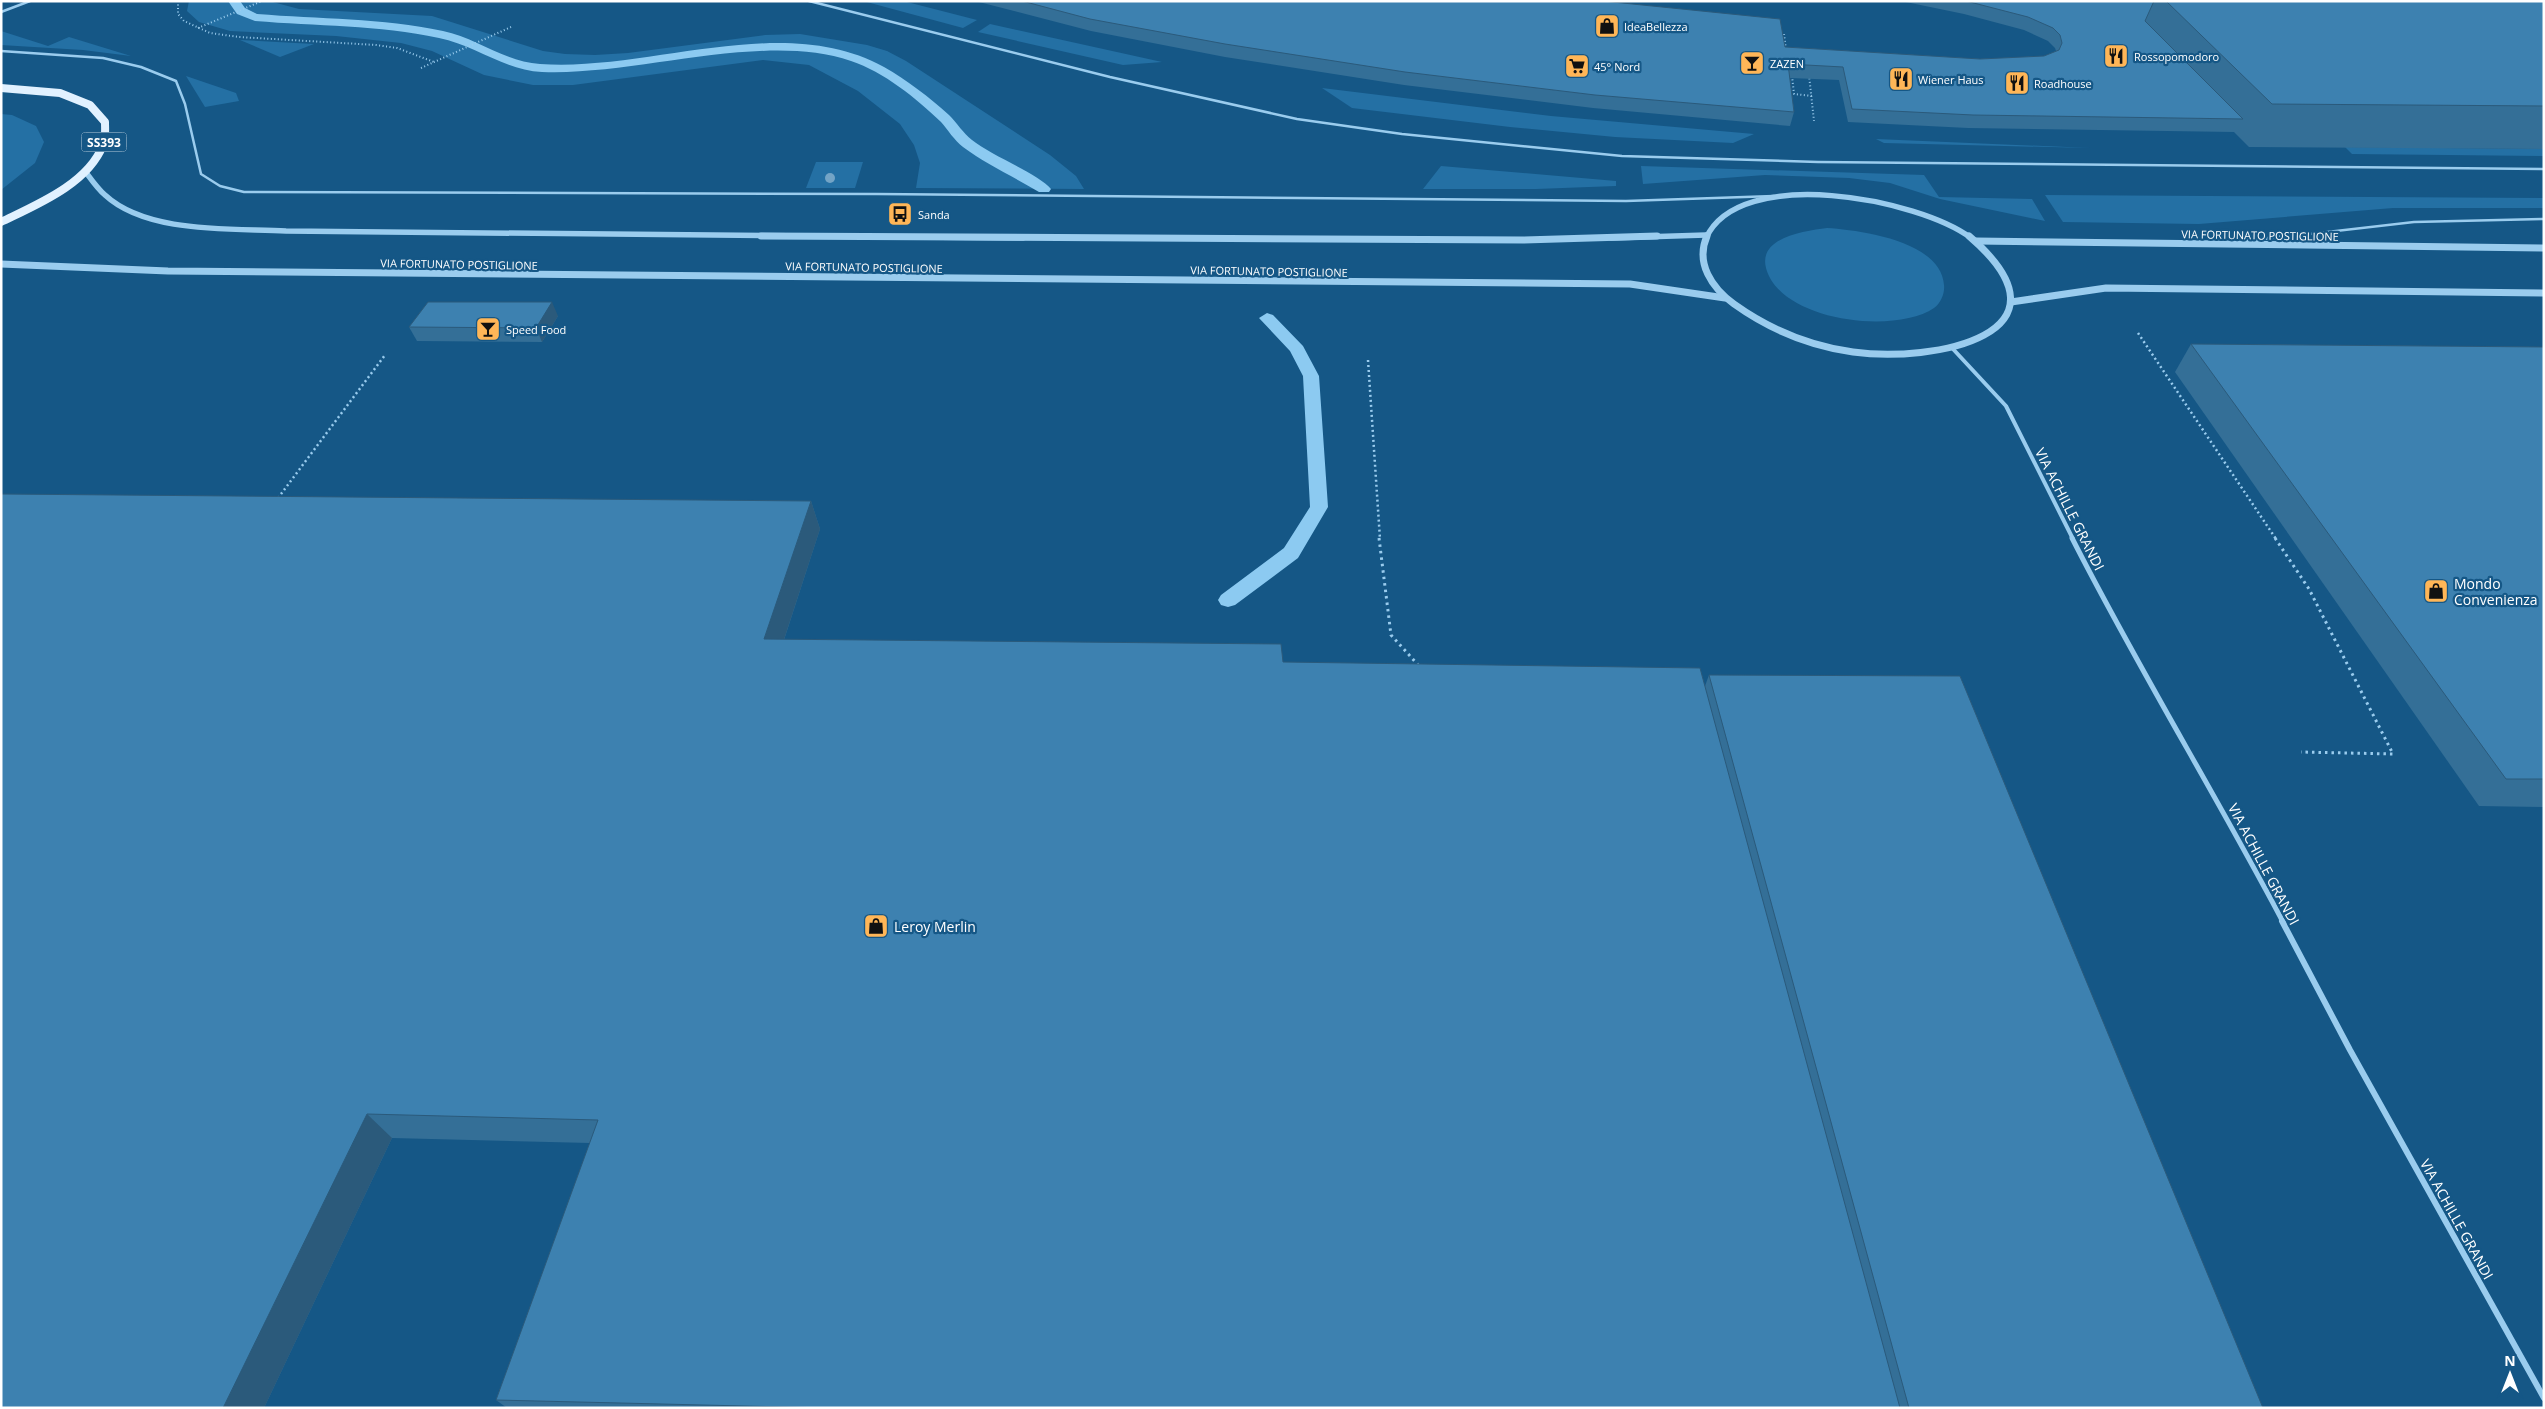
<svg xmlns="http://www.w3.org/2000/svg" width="2545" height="1409" font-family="'Open Sans',sans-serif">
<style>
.green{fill:#2470a4}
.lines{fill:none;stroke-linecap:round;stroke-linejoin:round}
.stream{fill:#8ccaf1;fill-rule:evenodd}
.path-far2{stroke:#9accee;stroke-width:2;stroke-dasharray:1 2.5;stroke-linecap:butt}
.path-far1{stroke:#9accee;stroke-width:2.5;stroke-dasharray:2 3;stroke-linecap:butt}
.path{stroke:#9accee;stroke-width:3;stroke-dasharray:2.5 4;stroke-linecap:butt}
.service-far1{stroke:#9accee;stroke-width:2.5}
.service{stroke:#9accee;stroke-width:3}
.minor-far2{stroke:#9accee;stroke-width:4}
.minor-far1{stroke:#9accee;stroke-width:5}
.minor{stroke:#9accee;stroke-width:6}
.tertiary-far1{stroke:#9accee;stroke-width:5.5}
.tertiary{stroke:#9accee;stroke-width:7}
.primary{stroke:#e1f1ff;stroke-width:8}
.tree{fill:#73a4c6}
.wall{fill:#346f97}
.shaded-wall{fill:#2b5a7b}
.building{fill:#3d81b0;stroke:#2b5a7b}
.labels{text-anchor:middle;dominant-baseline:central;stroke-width:4.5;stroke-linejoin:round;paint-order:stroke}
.far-poi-label{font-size:11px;fill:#fff;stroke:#155786;text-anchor:start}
.far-street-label{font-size:11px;fill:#fff;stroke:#155786}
.shield{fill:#155786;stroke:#b9cddb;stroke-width:1}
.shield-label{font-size:12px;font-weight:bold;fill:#fff}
.street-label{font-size:14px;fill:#fff;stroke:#155786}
.poi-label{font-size:14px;fill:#fff;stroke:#155786;text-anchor:start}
</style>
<rect width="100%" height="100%" fill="#155786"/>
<g class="green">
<path d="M189,1h80l30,8 133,7 111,35 22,3 30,1 33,-2 137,-18 35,-1 67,11 20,6 19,10 144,94 26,21 8,13 -168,-1 4,-25 -6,-18 -14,-21 -42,-33 -49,-26 -46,-5 -190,25h-40l-49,-10 -52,-24 -31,-8 -65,-7 -106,-5 -31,-9 -12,-11z"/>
<path d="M863,1h40l74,19 -14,8z"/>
<path d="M990,24l172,38 -39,3 -145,-33z"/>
<path d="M1,31l47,15 21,-9 62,19 -48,-6 -82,-5z"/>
<path d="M240,40l74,4 -34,13z"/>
<path d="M186,76l50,17 3,8 -34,6z"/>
<path d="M1322,88l229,28 203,18 -21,9 -118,-6 -105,-10 -158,-19z"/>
<path d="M1,114l11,1 24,11 8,16 -9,21 -34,27z"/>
<path d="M1876,139l214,9 -206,-5z"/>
<path d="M2345,147l199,2v7l-192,-2z"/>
<path d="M816,162h47l-8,26h-49z"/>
<path d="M1441,166l175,15v5l-80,3h-113z"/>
<path d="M1641,166l283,9 15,22 93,2 13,22 -105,-22 -50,-16 -41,-5 -84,-3 -122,9z"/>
<path d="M2045,195l499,3v10h-151l-194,16 -136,-2z"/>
<path d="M1827,228c33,2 114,13 117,57 1,8 -3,18 -10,23 -40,27 -154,13 -168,-40 -8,-31 39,-37 61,-40z"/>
</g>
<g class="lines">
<g class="stream">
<path d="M228,1h12l5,7 12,6c62,5 125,4 186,17 34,7 62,31 97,33 110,8 242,-53 344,3 23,13 45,30 65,48 8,8 14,18 23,25 18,15 67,34 79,49l-2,3h-10c-25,-15 -53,-28 -76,-45 -9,-7 -15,-17 -22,-25 -25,-24 -57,-50 -90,-61 -89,-30 -213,15 -309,11 -38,-2 -67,-27 -103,-34 -60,-13 -123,-12 -184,-17l-18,-7z"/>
<path d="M1267,313l6,2 30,31 16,30 9,131 -30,51 -63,47 -7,2 -7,-2 -3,-5 3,-5 63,-47 26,-41 -7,-131 -13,-25 -31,-33z"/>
</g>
<g class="path-far2">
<path d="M178,1v13l6,7 26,12 29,4 137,8 21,3 37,14"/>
<path d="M198,28l64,-27"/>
<path d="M1784,34l2,16"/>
<path d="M421,68l90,-41"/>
<path d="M1809,75l5,46"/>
<path d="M1792,76l2,18 18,2"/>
</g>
<g class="path-far1">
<path d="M2138,333l138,206"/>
<path d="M1368,360l12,179"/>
<path d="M278,498l107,-143"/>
</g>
<g class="path">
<path d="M1379,538l12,97 29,32"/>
<path d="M2275,538l34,51 84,165 -92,-2"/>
</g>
<g class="service-far1">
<path d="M809,1l301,76 187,42 105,15 220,22 196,6 726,7"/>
<path d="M1,12l29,-11"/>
<path d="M1,51l102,7 38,9 35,14 9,23 16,70 19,12 24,6 633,2 749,7 148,-5"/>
<path d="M2275,238l139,-16 130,-3"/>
</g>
<path class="service" d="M2245,241l41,-5"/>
<path class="minor-far2" d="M1953,349l53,57 67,133"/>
<path class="minor-far1" d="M2072,538c66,130 143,255 211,384"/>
<path class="minor" d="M2282,921l68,129 194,348"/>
<g class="tertiary-far1">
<path d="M85,171c6,8 12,17 20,24 42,39 127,33 181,36l737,7"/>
<path d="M1611,238l95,-3"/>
<path d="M1706,238c34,-74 213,-39 265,0"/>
</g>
<g class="tertiary">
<path d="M761,236l763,4 133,-4"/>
<path d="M1707,236c-12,27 5,52 27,68 35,25 76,42 119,48 79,11 231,-17 116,-116"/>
<path d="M1976,241l568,7"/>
<path d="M1,264l167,7 1462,13 95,14"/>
<path d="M2011,302l95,-14 438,5"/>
</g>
<path class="primary" d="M1,88l59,5 30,12 15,17c0,7 1,16 -2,23 -15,39 -67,60 -102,77"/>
</g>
<circle class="tree" cx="830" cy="178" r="5"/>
<g class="wall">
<path d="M975,1h628l182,46 195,12 64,-3 12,-5 -1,-3 -7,-7 -24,-11 -60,-16 -63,-13h643v148l-295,-2 -15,-15 -266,-4 -120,-6 -9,-42 -49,-2 4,34 -4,14 -197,-18 -189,-23 -179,-28 -134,-26z"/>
<path d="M558,316l-16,26 -125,-1 -8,-14z"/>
<path d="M2191,344l353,3v460l-65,-1 -304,-434z"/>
<path d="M811,501l9,28 -36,111 499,22 422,24 4,-11 554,733h-1756l-11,-8 94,-257 -198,-5 -128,270h-263z"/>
</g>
<g class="shaded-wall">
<path d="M552,302l6,14 -16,26 -6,-14z"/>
<path d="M811,501l9,28 -45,138 -11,-28z"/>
<path d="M367,1114l25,24 -128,270h-41z"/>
</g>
<g class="building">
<path d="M1022,1h581l177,18 5,28 195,12 64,-3 15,-6 3,-7 -2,-8 -7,-7 -25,-11 -62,-16h188l-9,20 98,98 -270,-4 -121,-6 -9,-42 -55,-3 6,48 -199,-17 -190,-23 -180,-28 -135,-25z"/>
<path d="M2166,1h378v105l-272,-2z"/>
<path d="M428,302h124l-16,26 -127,-1z"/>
<path d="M2191,344l353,3v432h-38z"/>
<path d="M1,494l810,7 -47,138 517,5 2,18 417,6 200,740h-1073l-331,-8 102,-280 -231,-6 -144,294h-222z"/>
<path d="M1709,675l251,1 303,732h-354z"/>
</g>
<defs>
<symbol id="shop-square" viewBox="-11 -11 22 22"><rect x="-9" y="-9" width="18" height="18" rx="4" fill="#ffb657" stroke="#155786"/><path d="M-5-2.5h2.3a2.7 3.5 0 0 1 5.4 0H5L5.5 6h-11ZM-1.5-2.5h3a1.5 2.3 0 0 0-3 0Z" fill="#111"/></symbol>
<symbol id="restaurant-square" viewBox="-11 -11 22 22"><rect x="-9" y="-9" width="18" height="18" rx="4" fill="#ffb657" stroke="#155786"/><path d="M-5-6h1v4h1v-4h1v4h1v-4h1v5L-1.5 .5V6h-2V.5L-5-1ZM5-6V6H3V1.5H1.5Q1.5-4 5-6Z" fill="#111"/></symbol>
<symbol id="bar-square" viewBox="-11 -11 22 22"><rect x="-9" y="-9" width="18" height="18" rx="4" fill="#ffb657" stroke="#155786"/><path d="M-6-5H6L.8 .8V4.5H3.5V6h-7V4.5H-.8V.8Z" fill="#111"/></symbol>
<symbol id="supermarket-square" viewBox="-11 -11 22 22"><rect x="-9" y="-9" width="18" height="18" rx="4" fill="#ffb657" stroke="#155786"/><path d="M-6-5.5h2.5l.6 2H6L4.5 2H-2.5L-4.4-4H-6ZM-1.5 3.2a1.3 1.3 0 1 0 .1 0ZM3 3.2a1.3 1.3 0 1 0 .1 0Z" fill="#111"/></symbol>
<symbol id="bus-square" viewBox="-11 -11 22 22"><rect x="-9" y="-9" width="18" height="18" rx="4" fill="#ffb657" stroke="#155786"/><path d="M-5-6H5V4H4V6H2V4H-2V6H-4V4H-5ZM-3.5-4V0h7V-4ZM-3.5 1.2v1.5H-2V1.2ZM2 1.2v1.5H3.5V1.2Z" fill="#111"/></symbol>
</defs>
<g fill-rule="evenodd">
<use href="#shop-square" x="1593" y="12" width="28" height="28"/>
<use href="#restaurant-square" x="2102" y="42" width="28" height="28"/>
<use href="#bar-square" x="1738" y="49" width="28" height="28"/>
<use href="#supermarket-square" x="1563" y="52" width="28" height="28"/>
<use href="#restaurant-square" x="1887" y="65" width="28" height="28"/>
<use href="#restaurant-square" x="2003" y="69" width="28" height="28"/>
<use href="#bus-square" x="886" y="200" width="28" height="28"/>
<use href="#bar-square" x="474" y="315" width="28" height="28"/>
<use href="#shop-square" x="2422" y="577" width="28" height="28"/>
<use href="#shop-square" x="862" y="912" width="28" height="28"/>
</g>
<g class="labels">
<g class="far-poi-label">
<text x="1624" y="26">IdeaBellezza</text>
<text x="2134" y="56">Rossopomodoro</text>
<text x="1770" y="63">ZAZEN</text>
<text x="1594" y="66">45° Nord</text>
<text x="1918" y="79">Wiener Haus</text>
<text x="2034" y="83">Roadhouse</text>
<text x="918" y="214">Sanda</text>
<text x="506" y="329">Speed Food</text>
</g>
<g class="far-street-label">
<text transform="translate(2260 235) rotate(1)">VIA FORTUNATO POSTIGLIONE</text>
<text transform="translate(459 264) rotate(1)">VIA FORTUNATO POSTIGLIONE</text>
<text transform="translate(864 267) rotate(1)">VIA FORTUNATO POSTIGLIONE</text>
<text transform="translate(1269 271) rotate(1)">VIA FORTUNATO POSTIGLIONE</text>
</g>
<rect class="shield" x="81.5" y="132.5" width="45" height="19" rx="4"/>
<g class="shield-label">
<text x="104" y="142">SS393</text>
</g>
<g class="street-label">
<text transform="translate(2070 509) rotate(63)">VIA ACHILLE GRANDI</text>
<text transform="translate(2264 864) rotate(62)">VIA ACHILLE GRANDI</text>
<text transform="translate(2457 1219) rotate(61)">VIA ACHILLE GRANDI</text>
</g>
<g class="poi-label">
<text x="2454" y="583">Mondo<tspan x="2454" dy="16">Convenienza</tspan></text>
<text x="894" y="926">Leroy Merlin</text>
</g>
</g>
<rect width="2545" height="1409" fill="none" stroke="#ffffff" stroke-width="5"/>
<g transform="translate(2510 1374)" stroke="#155786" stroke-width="4" paint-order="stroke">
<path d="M0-4L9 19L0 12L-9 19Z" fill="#ffffff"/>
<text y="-8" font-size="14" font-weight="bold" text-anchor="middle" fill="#ffffff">N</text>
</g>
</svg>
